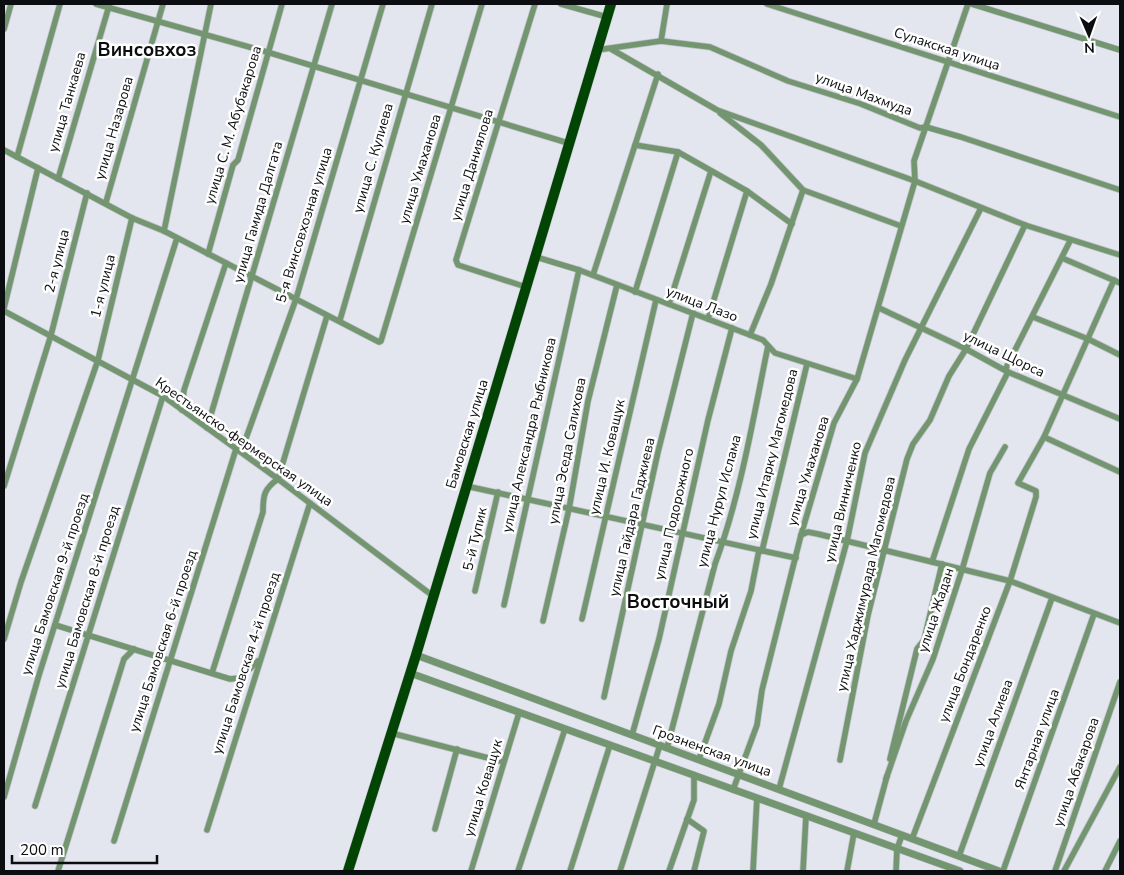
<svg xmlns="http://www.w3.org/2000/svg" width="1124" height="875" font-family="'Nunito Sans',sans-serif">
<style>
.lines{fill:none;stroke-linecap:round;stroke-linejoin:round}
.minor-casing{stroke:#c1c2cb;stroke-width:7}
.tertiary-casing{stroke:#c1c2cb;stroke-width:8}
.trunk-casing{stroke:#c1c2cb;stroke-width:11}
.minor{stroke:#739670;stroke-width:5.5}
.tertiary{stroke:#739670;stroke-width:7}
.trunk{stroke:#024403;stroke-width:10}
.labels{text-anchor:middle;dominant-baseline:central;stroke-width:5;stroke-linejoin:round;paint-order:stroke}
.street-label{font-size:14px;fill:#0c0d10;stroke:#fff}
.district-label{font-size:19px;font-weight:bold;fill:#0c0d10;stroke:#fff}
</style>
<rect width="100%" height="100%" fill="#e3e5ef"/>
<g class="lines">
<defs>
<g id="minor">
<path d="M96,4l171,48 301,91"/>
<path d="M561,4l46,13"/>
<path d="M767,4l353,113"/>
<path d="M972,4l148,46"/>
<path d="M4,29l7,-25"/>
<path d="M661,41l6,-37"/>
<path d="M611,49l106,61 198,71 110,44 95,30"/>
<path d="M597,50l64,-9 49,6 78,34 73,23 59,24 6,-1 35,10 159,53"/>
<path d="M720,113l41,32 42,45 98,36"/>
<path d="M635,145l43,7 69,39 45,33"/>
<path d="M4,150l128,68 32,13 215,111 2,-1 101,-337"/>
<path d="M17,157l43,-153"/>
<path d="M58,179l51,-173"/>
<path d="M106,202l57,-198"/>
<path d="M164,231l47,-227"/>
<path d="M208,254l25,-89 5,-5 44,-156"/>
<path d="M536,257l43,13 171,65 13,5 12,13 82,26"/>
<path d="M1062,258l58,25"/>
<path d="M593,275l65,-201"/>
<path d="M526,287l-68,-22 -2,-5 79,-256"/>
<path d="M635,292l43,-140"/>
<path d="M669,304l42,-133"/>
<path d="M4,308l34,-140"/>
<path d="M879,308l87,41 42,23 112,47"/>
<path d="M4,311l159,85 115,83 155,117"/>
<path d="M1033,317l55,22 32,16"/>
<path d="M708,319l39,-128"/>
<path d="M340,320l92,-316"/>
<path d="M750,335l21,-51 32,-94"/>
<path d="M1005,370l65,-129"/>
<path d="M182,410l2,-20 42,-127"/>
<path d="M207,428l125,-424"/>
<path d="M1044,437l76,35"/>
<path d="M241,452l55,-153 87,-295"/>
<path d="M4,486l47,-151 36,-142"/>
<path d="M466,486l330,72"/>
<path d="M801,535l7,-3 10,2 192,47 110,42"/>
<path d="M762,551l45,-187"/>
<path d="M932,562l37,-113 39,-77"/>
<path d="M475,591l23,-99"/>
<path d="M504,605l75,-335"/>
<path d="M582,619l74,-319"/>
<path d="M543,621l26,-112 19,-108 29,-116"/>
<path d="M55,625l175,54 10,-1 18,-17"/>
<path d="M4,639l17,-57 77,-222 34,-142"/>
<path d="M212,673l51,-161c0,-17 1,-23 15,-33l49,-163"/>
<path d="M604,697l54,-245 35,-139"/>
<path d="M391,733l109,28"/>
<path d="M632,735l27,-96 49,-219 24,-92"/>
<path d="M667,748l48,-184c26,-70 38,-145 53,-218"/>
<path d="M699,759l20,-55 12,-53 20,-60 8,-41"/>
<path d="M890,759l27,-110 7,-9 18,-76"/>
<path d="M840,760l28,-145 39,-156 6,-15 17,-24 19,-44 17,-27 59,-124"/>
<path d="M886,779l20,-58 27,-62 29,-89 28,-97 15,-26"/>
<path d="M779,789l68,-248 18,-88 40,-93 76,-152"/>
<path d="M733,790l24,-65 5,-35 39,-155 33,-112 23,-44 58,-198 -1,-20 54,-157"/>
<path d="M4,797l35,-122 138,-437"/>
<path d="M35,806l128,-410"/>
<path d="M687,819l17,12 -10,40"/>
<path d="M874,824l13,-48"/>
<path d="M435,829l22,-80"/>
<path d="M207,830l103,-327"/>
<path d="M912,839l98,-258 26,-84v-6l-18,-8 26,-46 70,-157"/>
<path d="M114,841l122,-392"/>
<path d="M959,856l93,-258"/>
<path d="M58,871l66,-212 10,-10"/>
<path d="M471,871l48,-158"/>
<path d="M518,871l47,-142"/>
<path d="M570,871l40,-126"/>
<path d="M620,871l40,-126"/>
<path d="M669,871l25,-71v-25"/>
<path d="M753,871l4,-73"/>
<path d="M803,871l3,-55"/>
<path d="M847,871l7,-38"/>
<path d="M896,871l1,-22 5,-14"/>
<path d="M1003,871l91,-257"/>
<path d="M1055,871l65,-189"/>
<path d="M1064,871l56,-104"/>
<path d="M1105,871l15,-30"/>
</g>
<g id="tertiary">
<path d="M416,655l583,216"/>
<path d="M410,673l550,198"/>
</g>
<path id="trunk" d="M348,871l68,-216 195,-651"/>
</defs>
<use href="#minor" class="minor-casing"/>
<use href="#tertiary" class="tertiary-casing"/>
<use href="#trunk" class="trunk-casing"/>
<use href="#minor" class="minor"/>
<use href="#tertiary" class="tertiary"/>
<use href="#trunk" class="trunk"/>
</g>
<g class="labels">
<g class="street-label">
<text transform="translate(947 49) rotate(18)">Сулакская улица</text>
<text transform="translate(864 94) rotate(20)">улица Махмуда</text>
<text transform="translate(67 102) rotate(-74)">улица Танкаева</text>
<text transform="translate(233 125) rotate(-73)">улица С. М. Абубакарова</text>
<text transform="translate(114 128) rotate(-74)">улица Назарова</text>
<text transform="translate(373 158) rotate(-74)">улица С. Кулиева</text>
<text transform="translate(472 165) rotate(-73)">улица Даниялова</text>
<text transform="translate(420 169) rotate(-73)">улица Умаханова</text>
<text transform="translate(258 212) rotate(-74)">улица Гамида Далгата</text>
<text transform="translate(304 225) rotate(-73)">5-я Винсовхозная улица</text>
<text transform="translate(57 261) rotate(-76)">2-я улица</text>
<text transform="translate(103 286) rotate(-76)">1-я улица</text>
<text transform="translate(702 304) rotate(21)">улица Лазо</text>
<text transform="translate(1004 354) rotate(26)">улица Щорса</text>
<text transform="translate(467 434) rotate(-73)">Бамовская улица</text>
<text transform="translate(529 435) rotate(-77)">улица Александра Рыбникова</text>
<text transform="translate(244 442) rotate(35)">Крестьянско-фермерская улица</text>
<text transform="translate(567 451) rotate(-79)">улица Эседа Салихова</text>
<text transform="translate(772 454) rotate(-76)">улица Итарку Магомедова</text>
<text transform="translate(607 457) rotate(-77)">улица И. Коващук</text>
<text transform="translate(808 471) rotate(-73)">улица Умаханова</text>
<text transform="translate(719 501) rotate(-75)">улица Нурул Ислама</text>
<text transform="translate(843 502) rotate(-77)">улица Винниченко</text>
<text transform="translate(674 514) rotate(-77)">улица Подорожного</text>
<text transform="translate(632 517) rotate(-77)">улица Гайдара Гаджиева</text>
<text transform="translate(475 539) rotate(-77)">5-й Тупик</text>
<text transform="translate(55 584) rotate(-72)">улица Бамовская 9-й проезд</text>
<text transform="translate(866 584) rotate(-77)">улица Хаджимурада Магомедова</text>
<text transform="translate(87 597) rotate(-73)">улица Бамовская 8-й проезд</text>
<text transform="translate(936 610) rotate(-72)">улица Жадан</text>
<text transform="translate(163 641) rotate(-72)">улица Бамовская 6-й проезд</text>
<text transform="translate(246 663) rotate(-72)">улица Бамовская 4-й проезд</text>
<text transform="translate(965 664) rotate(-69)">улица Бондаренко</text>
<text transform="translate(993 723) rotate(-70)">улица Алиева</text>
<text transform="translate(1037 739) rotate(-70)">Янтарная улица</text>
<text transform="translate(712 751) rotate(20)">Грозненская улица</text>
<text transform="translate(1076 772) rotate(-71)">улица Абакарова</text>
<text transform="translate(483 788) rotate(-73)">улица Коващук</text>
</g>
<g class="district-label">
<text x="147" y="50">Винсовхоз</text>
<text x="678" y="602">Восточный</text>
</g>
</g>
<rect width="1124" height="875" fill="none" stroke="#0c0d10" stroke-width="10"/>
<g transform="translate(1089 35) rotate(178)" stroke="#ffffff" stroke-width="4" paint-order="stroke">
<path d="M0-4L9 19L0 12L-9 19Z" fill="#0c0d10"/>
<text y="-8" font-size="14" font-weight="bold" text-anchor="middle" fill="#0c0d10">N</text>
</g>
<path d="M12 855v8h145v-8" fill="none" stroke="#0c0d10" stroke-width="2.5"/>
<text x="20" y="855" font-size="15" fill="#0c0d10" stroke="#ffffff" stroke-width="4" paint-order="stroke">200 m</text>
</svg>
